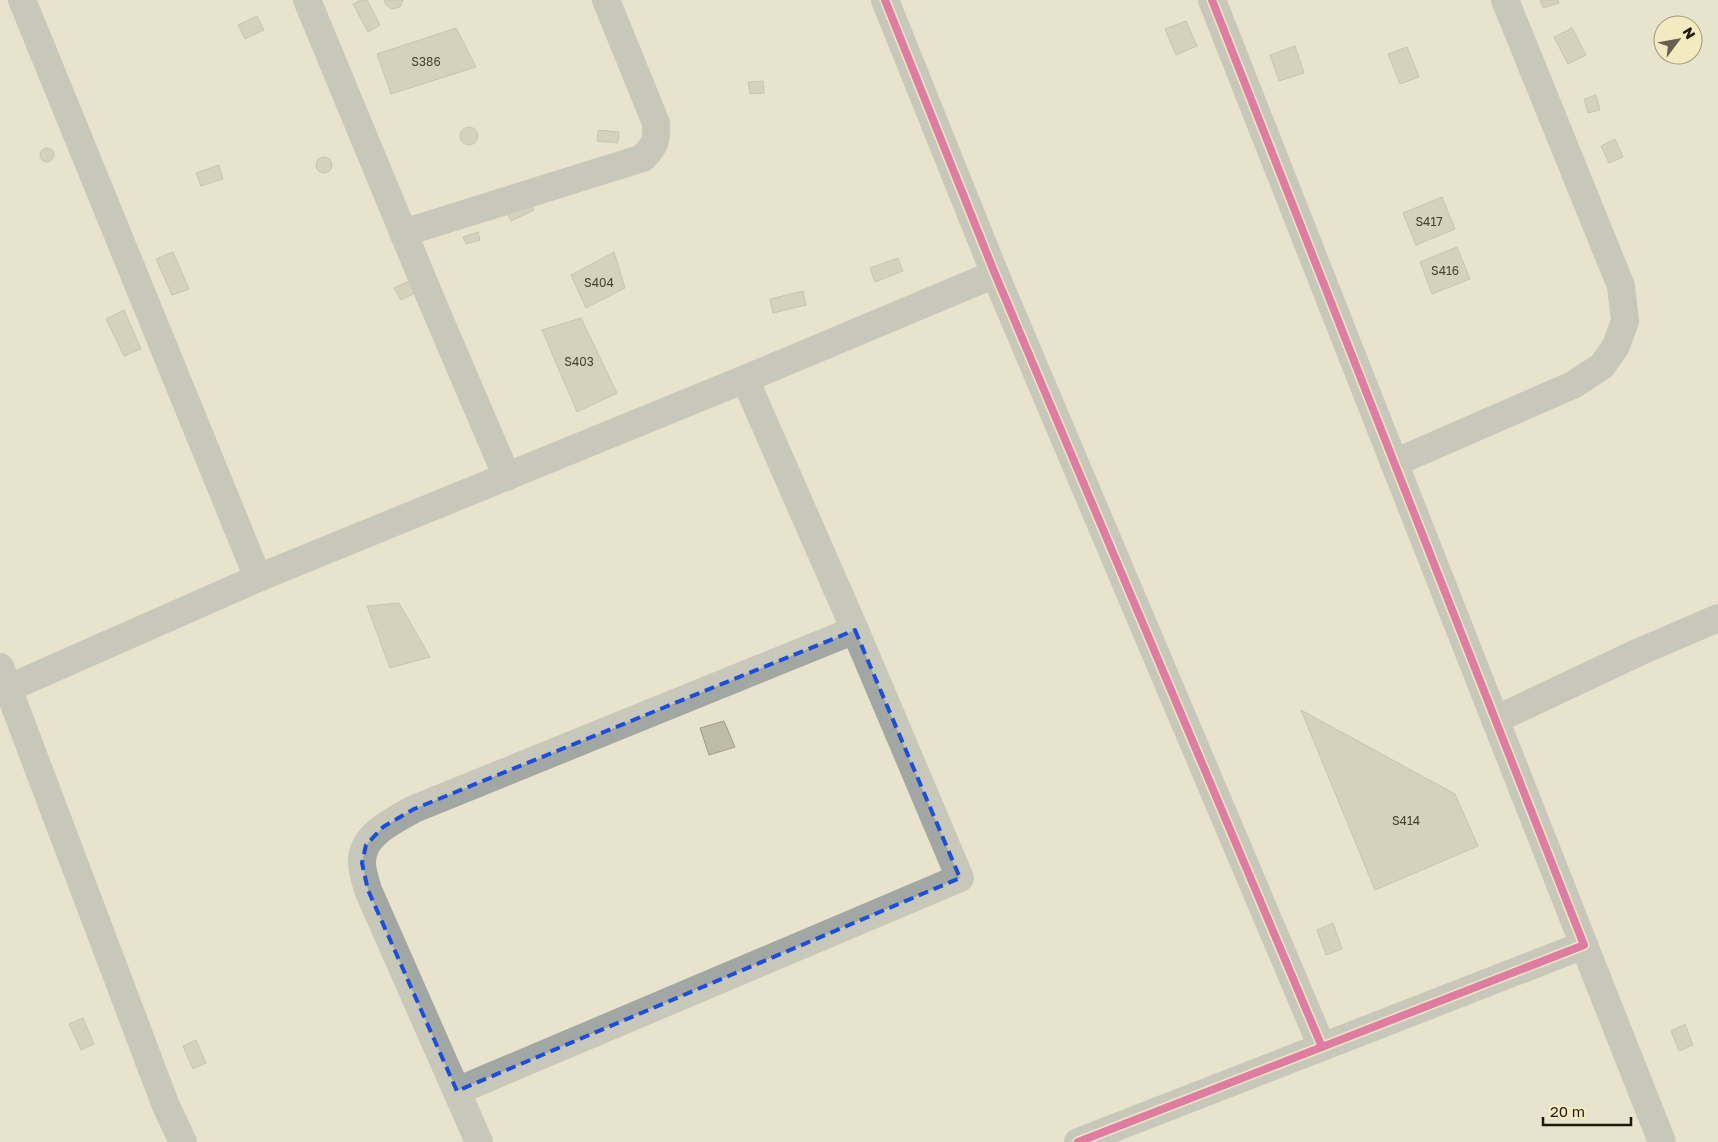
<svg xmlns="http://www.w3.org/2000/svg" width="1718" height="1142" font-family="'Golos Text',sans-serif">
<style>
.building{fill:#bdbca4;stroke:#9f9d8d}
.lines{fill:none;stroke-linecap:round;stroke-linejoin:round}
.minor{stroke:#a3a7a3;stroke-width:28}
.cycleway-casing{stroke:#f4eac1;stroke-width:11}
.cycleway{stroke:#d6006c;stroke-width:8}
.marked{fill:none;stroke:#1d4ed8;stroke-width:4;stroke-dasharray:10 6;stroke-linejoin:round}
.labels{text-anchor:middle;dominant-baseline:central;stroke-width:4;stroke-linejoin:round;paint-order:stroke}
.number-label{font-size:12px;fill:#464231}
</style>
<rect width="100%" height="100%" fill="#e8e3cd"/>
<g class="building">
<path d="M361,0h6l13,25 -12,7 -15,-28z"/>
<path d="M384,0h19l-3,7 -8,2 -6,-4z"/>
<path d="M1540,0h18l1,3 -16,5z"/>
<path d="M257,16l7,14 -19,9 -7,-14z"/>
<path d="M1186,21l11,25 -21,9 -11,-26z"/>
<path d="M456,28l20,39 -85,27 -14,-40z"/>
<path d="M1572,28l14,27 -18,9 -14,-27z"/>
<path d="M1295,46l9,27 -25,8 -9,-26z"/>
<path d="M1407,47l12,30 -19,7 -12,-30z"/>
<path d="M763,81l1,12 -14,1 -2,-12z"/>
<path d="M1596,95l4,15 -12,3 -4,-14z"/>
<circle cx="469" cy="136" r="9"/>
<path d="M598,130l21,2 -1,11 -21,-2z"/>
<path d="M1615,139l8,18 -14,6 -8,-17z"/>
<circle cx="47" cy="155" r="7"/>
<circle cx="324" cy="165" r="8"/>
<path d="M219,165l4,14 -22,7 -5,-13z"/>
<path d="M527,195l7,15 -23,11 -7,-15z"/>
<path d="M1442,197l13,32 -39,16 -13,-32z"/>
<path d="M478,232l2,8 -14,4 -3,-7z"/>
<path d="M1457,247l13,32 -38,15 -12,-32z"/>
<path d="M173,252l16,37 -17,6 -16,-36z"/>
<path d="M614,252l11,36 -39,20 -15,-33z"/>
<path d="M898,258l5,13 -28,11 -5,-14z"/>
<path d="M409,281l6,12 -14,7 -7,-12z"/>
<path d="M803,291l3,14 -33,8 -3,-14z"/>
<path d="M124,310l17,39 -17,7 -18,-37z"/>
<path d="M581,318l36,75 -40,19 -35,-82z"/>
<path d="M399,603l31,54 -40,11 -23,-62z"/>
<path d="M1301,710l154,84 23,52 -103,44z"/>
<path d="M724,721l11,26 -26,8 -9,-27z"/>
<path d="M1333,923l9,26 -16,6 -9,-25z"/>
<path d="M83,1018l11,26 -13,6 -12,-26z"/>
<path d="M1685,1024l8,21 -14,6 -8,-20z"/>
<path d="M196,1040l10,23 -13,6 -10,-23z"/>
</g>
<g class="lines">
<g class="minor">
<path d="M22,0l236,578"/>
<path d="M307,0l123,297 77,180"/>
<path d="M885,0l110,274 327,773"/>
<path d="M403,233l240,-75c12,-13 14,-17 13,-35l-50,-123"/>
<path d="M1394,463l179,-78 29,-19 14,-20 9,-25 -4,-35 -116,-286"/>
<path d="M0,667l166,439 17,36"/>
<path d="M9,688l249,-110 487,-199 250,-105"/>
<path d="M1495,720l144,-68 79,-34"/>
<path d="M1584,945l78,197"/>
<path d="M457,1091l503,-213 -105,-248 -110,-251"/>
<path d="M479,1142l-111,-252c-2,-8 -6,-18 -6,-27 -1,-28 31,-42 52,-54l441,-179"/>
<path d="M1078,1142l506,-197 -372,-945"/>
</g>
<defs>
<g id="cycleway">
<path d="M885,0l110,274 327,773"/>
<path d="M1078,1142l506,-197 -372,-945"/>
</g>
</defs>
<use href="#cycleway" class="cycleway-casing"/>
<use href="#cycleway" class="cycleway"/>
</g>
<path d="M0 0H1718V1142H0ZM855,630l105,248 -503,213 -89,-201 -6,-27 4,-18 17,-18 31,-18z" fill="#e8e3cd" fill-opacity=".55" fill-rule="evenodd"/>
<path class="marked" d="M855,630l105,248 -503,213 -89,-201 -6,-27 4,-18 17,-18 31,-18z"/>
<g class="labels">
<g class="number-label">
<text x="426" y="61">S386</text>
<text x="1429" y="221">S417</text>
<text x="1445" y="270">S416</text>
<text x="599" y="282">S404</text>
<text x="579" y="361">S403</text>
<text x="1406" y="820">S414</text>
</g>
</g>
<g transform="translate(1678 40) rotate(58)"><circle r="24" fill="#f4eac1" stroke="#9e9778"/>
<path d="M0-4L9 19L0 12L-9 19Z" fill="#65604f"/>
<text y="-8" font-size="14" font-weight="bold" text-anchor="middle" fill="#1e1a0b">N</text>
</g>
<path d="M1543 1117v8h88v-8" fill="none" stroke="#1e1a0b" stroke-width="2.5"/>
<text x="1550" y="1117" font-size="15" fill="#1e1a0b" stroke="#f4eac1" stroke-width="4" paint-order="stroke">20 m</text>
</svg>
